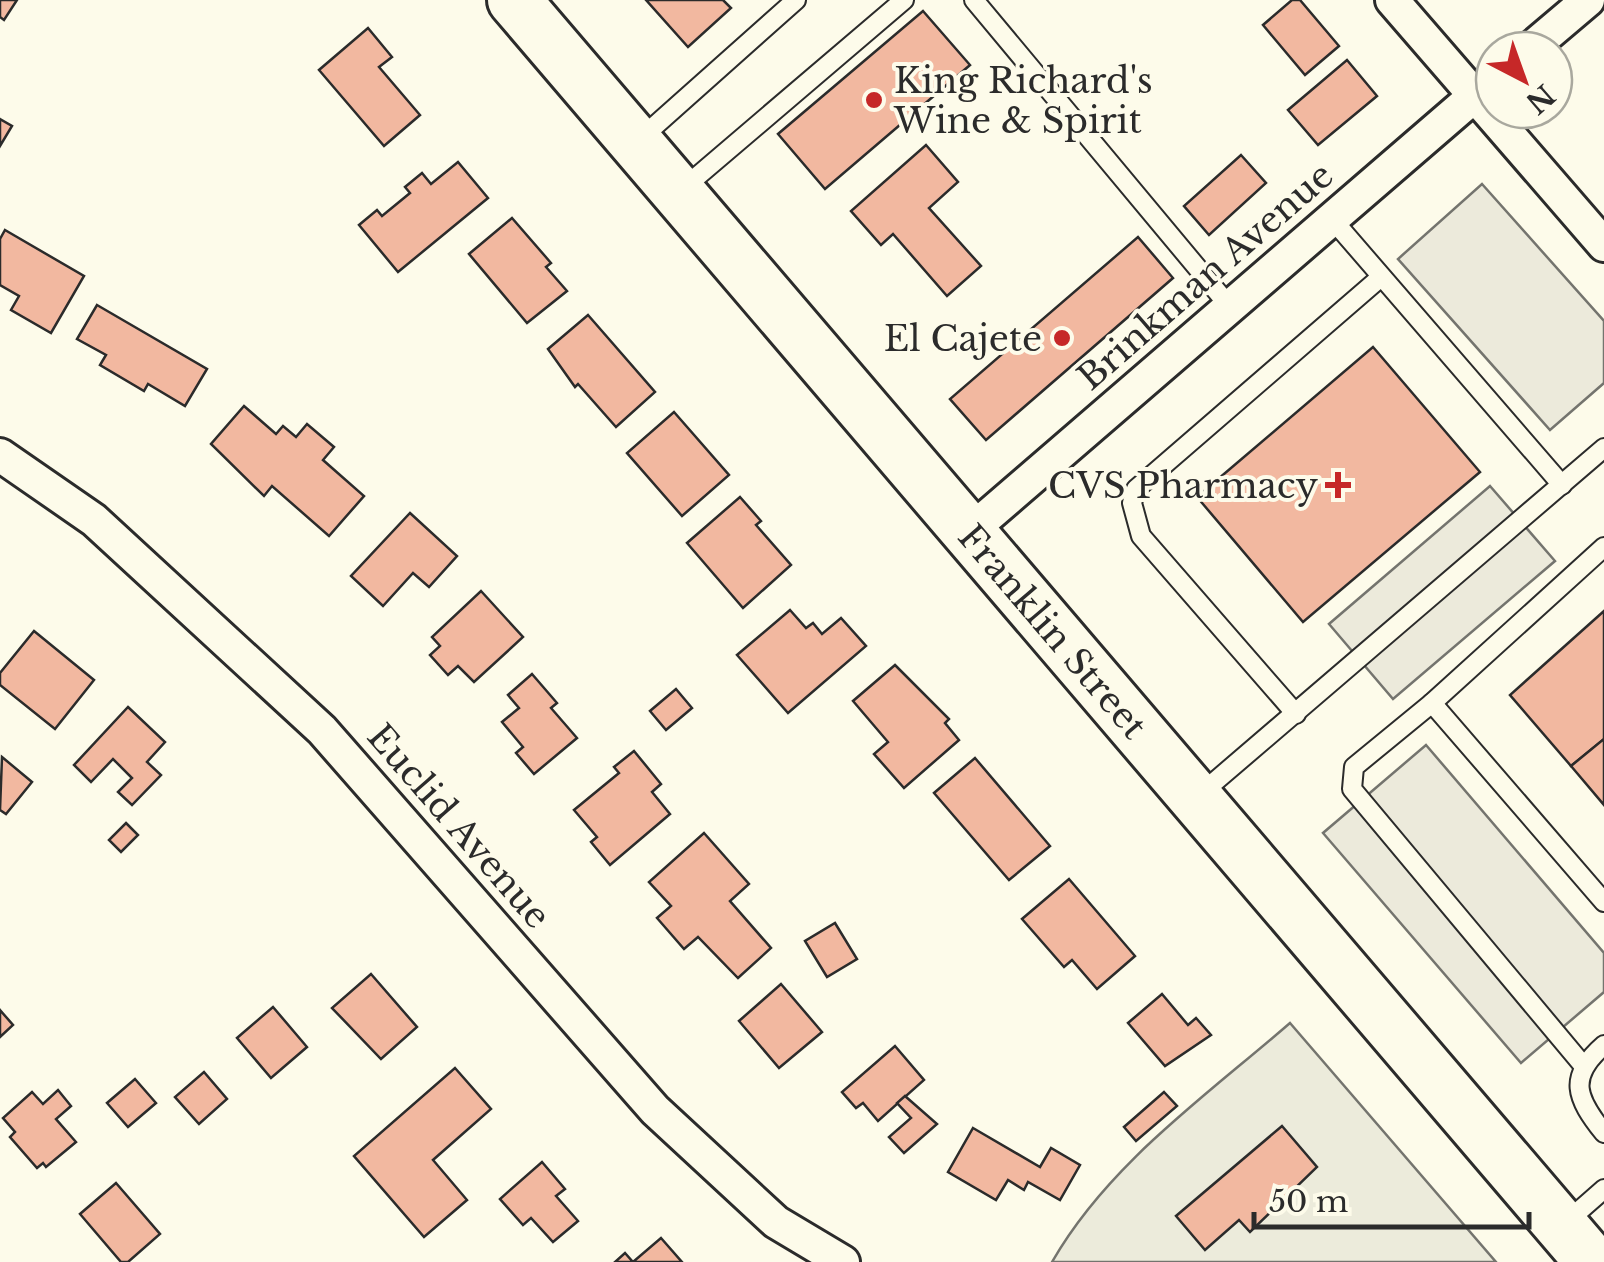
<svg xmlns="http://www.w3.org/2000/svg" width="1604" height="1262" font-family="'Libre Baskerville',serif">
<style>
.green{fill:#ecebdb;stroke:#74746e;stroke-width:2.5}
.parking{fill:#eceadb;stroke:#74746e;stroke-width:2.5}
.building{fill:#f2b8a0;stroke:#2b2b2b;stroke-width:2.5}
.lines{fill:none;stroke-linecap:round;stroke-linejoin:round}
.lane-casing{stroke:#2b2b2b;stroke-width:22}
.street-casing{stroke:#2b2b2b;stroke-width:38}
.primary-casing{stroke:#2b2b2b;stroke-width:58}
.lane{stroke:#fdfbea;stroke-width:18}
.street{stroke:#fdfbea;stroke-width:32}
.primary{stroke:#fdfbea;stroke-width:52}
.poi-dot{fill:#c62828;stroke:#fdfbea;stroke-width:4}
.labels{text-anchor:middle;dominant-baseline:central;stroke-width:8;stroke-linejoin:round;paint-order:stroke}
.poi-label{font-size:35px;fill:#2b2b2b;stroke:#fdfbea;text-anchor:end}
.street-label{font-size:35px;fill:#2b2b2b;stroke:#fdfbea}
</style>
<rect width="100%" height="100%" fill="#fdfbea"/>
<path class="green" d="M1290,1023l206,239h-444c56,-98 154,-166 238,-239z"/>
<g class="parking">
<path d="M1482,184l122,137v62l-54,47 -152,-171z"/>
<path d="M1490,486l65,75 -162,138 -64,-75z"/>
<path d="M1426,745l178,208v39l-83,71 -198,-230z"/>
</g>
<g class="building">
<path d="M0,0h17l-13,20 -4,-3z"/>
<path d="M646,0h77l8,8 -43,39z"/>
<path d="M1292,0h8l39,46 -34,29 -42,-50z"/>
<path d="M923,11l47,54 -145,124 -47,-55z"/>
<path d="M368,28l24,29 -13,10 41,48 -36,31 -65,-76z"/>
<path d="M1347,60l30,36 -59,49 -30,-35z"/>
<path d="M0,119l12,7 -12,20z"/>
<path d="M926,145l32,37 -29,26 52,58 -34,30 -54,-62 -12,11 -30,-34z"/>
<path d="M1241,155l25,28 -57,52 -25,-29z"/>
<path d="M458,162l30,36 -90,74 -39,-47 18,-15 5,6 28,-23 -5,-6 17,-14 9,11z"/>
<path d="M512,218l39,45 -5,4 21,24 -40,32 -58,-69z"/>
<path d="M5,230l79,46 -33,57 -40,-23 8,-14 -19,-11v-46z"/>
<path d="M1138,237l35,41 -187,162 -36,-41z"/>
<path d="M97,305l110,64 -22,37 -37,-22 -4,7 -44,-26 6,-10 -29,-16z"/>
<path d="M588,315l67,77 -39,35 -38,-43 -3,3 -27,-38z"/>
<path d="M1373,347l107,125 -177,150 -106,-125z"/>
<path d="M244,406l32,28 7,-8 13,11 11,-13 27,23 -11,13 41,36 -35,40 -57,-50 -8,10 -53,-52z"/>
<path d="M674,412l55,63 -47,41 -55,-63z"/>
<path d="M740,497l21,24 -5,4 35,40 -48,43 -56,-65z"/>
<path d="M410,513l47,43 -28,31 -16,-14 -30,33 -32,-30z"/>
<path d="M481,591l42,46 -49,45 -16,-16 -10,9 -18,-20 10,-9 -8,-9z"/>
<path d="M790,610l16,18 7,-5 9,11 19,-16 25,28 -78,67 -51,-58z"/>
<path d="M1604,611v128l-33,27 -61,-71z"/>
<path d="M34,631l60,49 -39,49 -55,-44v-12z"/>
<path d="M895,665l54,54 -4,4 14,17 -55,48 -30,-34 14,-12 -35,-41z"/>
<path d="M532,674l25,29 -6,5 26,30 -43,36 -18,-21 7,-6 -21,-25 17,-14 -11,-13z"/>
<path d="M676,689l16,19 -26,22 -16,-19z"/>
<path d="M128,707l37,35 -18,20 14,13 -29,30 -14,-13 14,-14 -19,-19 -22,23 -17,-17z"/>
<path d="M1604,739v66l-33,-39z"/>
<path d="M634,751l27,33 -9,8 18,22 -60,51 -19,-23 6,-5 -23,-27 45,-37 -5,-6z"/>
<path d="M2,757l30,25 -26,32 -6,-4z"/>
<path d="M975,758l75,88 -41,34 -75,-87z"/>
<path d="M126,823l12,12 -17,17 -12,-12z"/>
<path d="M704,833l45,51 -19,17 41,47 -33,30 -40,-41 -14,12 -27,-31 14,-12 -22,-24z"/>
<path d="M1069,879l66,77 -38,33 -25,-29 -8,7 -42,-48z"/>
<path d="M835,923l22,36 -30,18 -22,-36z"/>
<path d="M371,974l46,53 -36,32 -49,-51z"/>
<path d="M781,984l41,48 -43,36 -40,-47z"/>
<path d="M1162,994l26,31 8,-7 15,17 -46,31 -37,-43z"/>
<path d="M273,1007l34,40 -36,31 -34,-40z"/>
<path d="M0,1010l13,15 -13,12z"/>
<path d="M895,1046l29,34 -46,41 -15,-18 -7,5 -14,-16z"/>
<path d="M455,1068l36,41 -58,51 34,40 -43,37 -70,-81z"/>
<path d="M204,1072l23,27 -28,25 -24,-27z"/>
<path d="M135,1079l21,24 -28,24 -21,-24z"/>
<path d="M58,1090l13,16 -15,13 20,23 -30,25 -3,-4 -6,5 -27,-31 5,-5 -12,-14 29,-26 11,12z"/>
<path d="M1164,1092l13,14 -41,35 -12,-14z"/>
<path d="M905,1096l32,28 -33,29 -15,-16 22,-19 -14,-15z"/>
<path d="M1282,1126l35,41 -67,65 -11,-12 -34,30 -29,-34z"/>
<path d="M973,1128l67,39 11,-19 29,17 -20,35 -32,-18 -4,8 -16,-10 -12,20 -48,-28z"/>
<path d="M542,1162l23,27 -9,7 22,25 -25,21 -22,-24 -8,7 -23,-26z"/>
<path d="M116,1183l44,51 -32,28h-7l-41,-48z"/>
<path d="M661,1238l21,24h-67l10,-9 8,9z"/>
</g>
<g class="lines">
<defs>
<g id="lane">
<path d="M974,0l256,307"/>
<path d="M640,139l156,-139"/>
<path d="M680,191l224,-191"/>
<path d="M1332,219l230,266"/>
<path d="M1432,703l172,-156"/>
<path d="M1296,714l-155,-178 -9,-33 4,-14 245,-212"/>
<path d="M1198,796l406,-348"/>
<path d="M1604,1045c-37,32 -28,53 0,88"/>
<path d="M1582,1064l-230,-275 2,-22 78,-64 172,199"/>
<path d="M1563,1225l41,-36"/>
</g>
<g id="street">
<path d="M1392,0l212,245"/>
<path d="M1529,50l59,-50"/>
<path d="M0,455l94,65 228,210 333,380 121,112 67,40"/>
<path d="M968,533l526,-454"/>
</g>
<g id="primary">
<path id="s1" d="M514,0l1078,1262"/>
</g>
</defs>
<use href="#lane" class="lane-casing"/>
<use href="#street" class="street-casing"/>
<use href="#primary" class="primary-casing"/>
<use href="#lane" class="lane"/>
<use href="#street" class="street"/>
<use href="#primary" class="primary"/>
</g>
<g class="poi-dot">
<circle cx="874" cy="100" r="10"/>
<circle cx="1062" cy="338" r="10"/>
<path d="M1333 470h10v10h10v10h-10v10h-10v-10h-10v-10h10z"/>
</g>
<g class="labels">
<g class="poi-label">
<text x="894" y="80" text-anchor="start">King Richard's<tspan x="894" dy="40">Wine &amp; Spirit</tspan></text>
<text x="1042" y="338">El Cajete</text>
<text x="1318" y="485">CVS Pharmacy</text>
</g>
<g class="street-label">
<text transform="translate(1205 276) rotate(-41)">Brinkman Avenue</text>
<text stroke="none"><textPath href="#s1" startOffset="830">Franklin Street</textPath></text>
<text transform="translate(459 826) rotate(49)">Euclid Avenue</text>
</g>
</g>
<g transform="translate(1524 80) rotate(139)"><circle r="48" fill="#fdfbea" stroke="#a9a89e" stroke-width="2.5"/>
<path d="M0-8L18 38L0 25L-18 38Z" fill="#c62828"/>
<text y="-15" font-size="28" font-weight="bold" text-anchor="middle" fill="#2b2b2b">N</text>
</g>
<path d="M1254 1212v15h275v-15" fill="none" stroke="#2b2b2b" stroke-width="5"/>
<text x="1269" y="1212" font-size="30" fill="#2b2b2b" stroke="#fdfbea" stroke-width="8" paint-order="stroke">50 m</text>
</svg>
